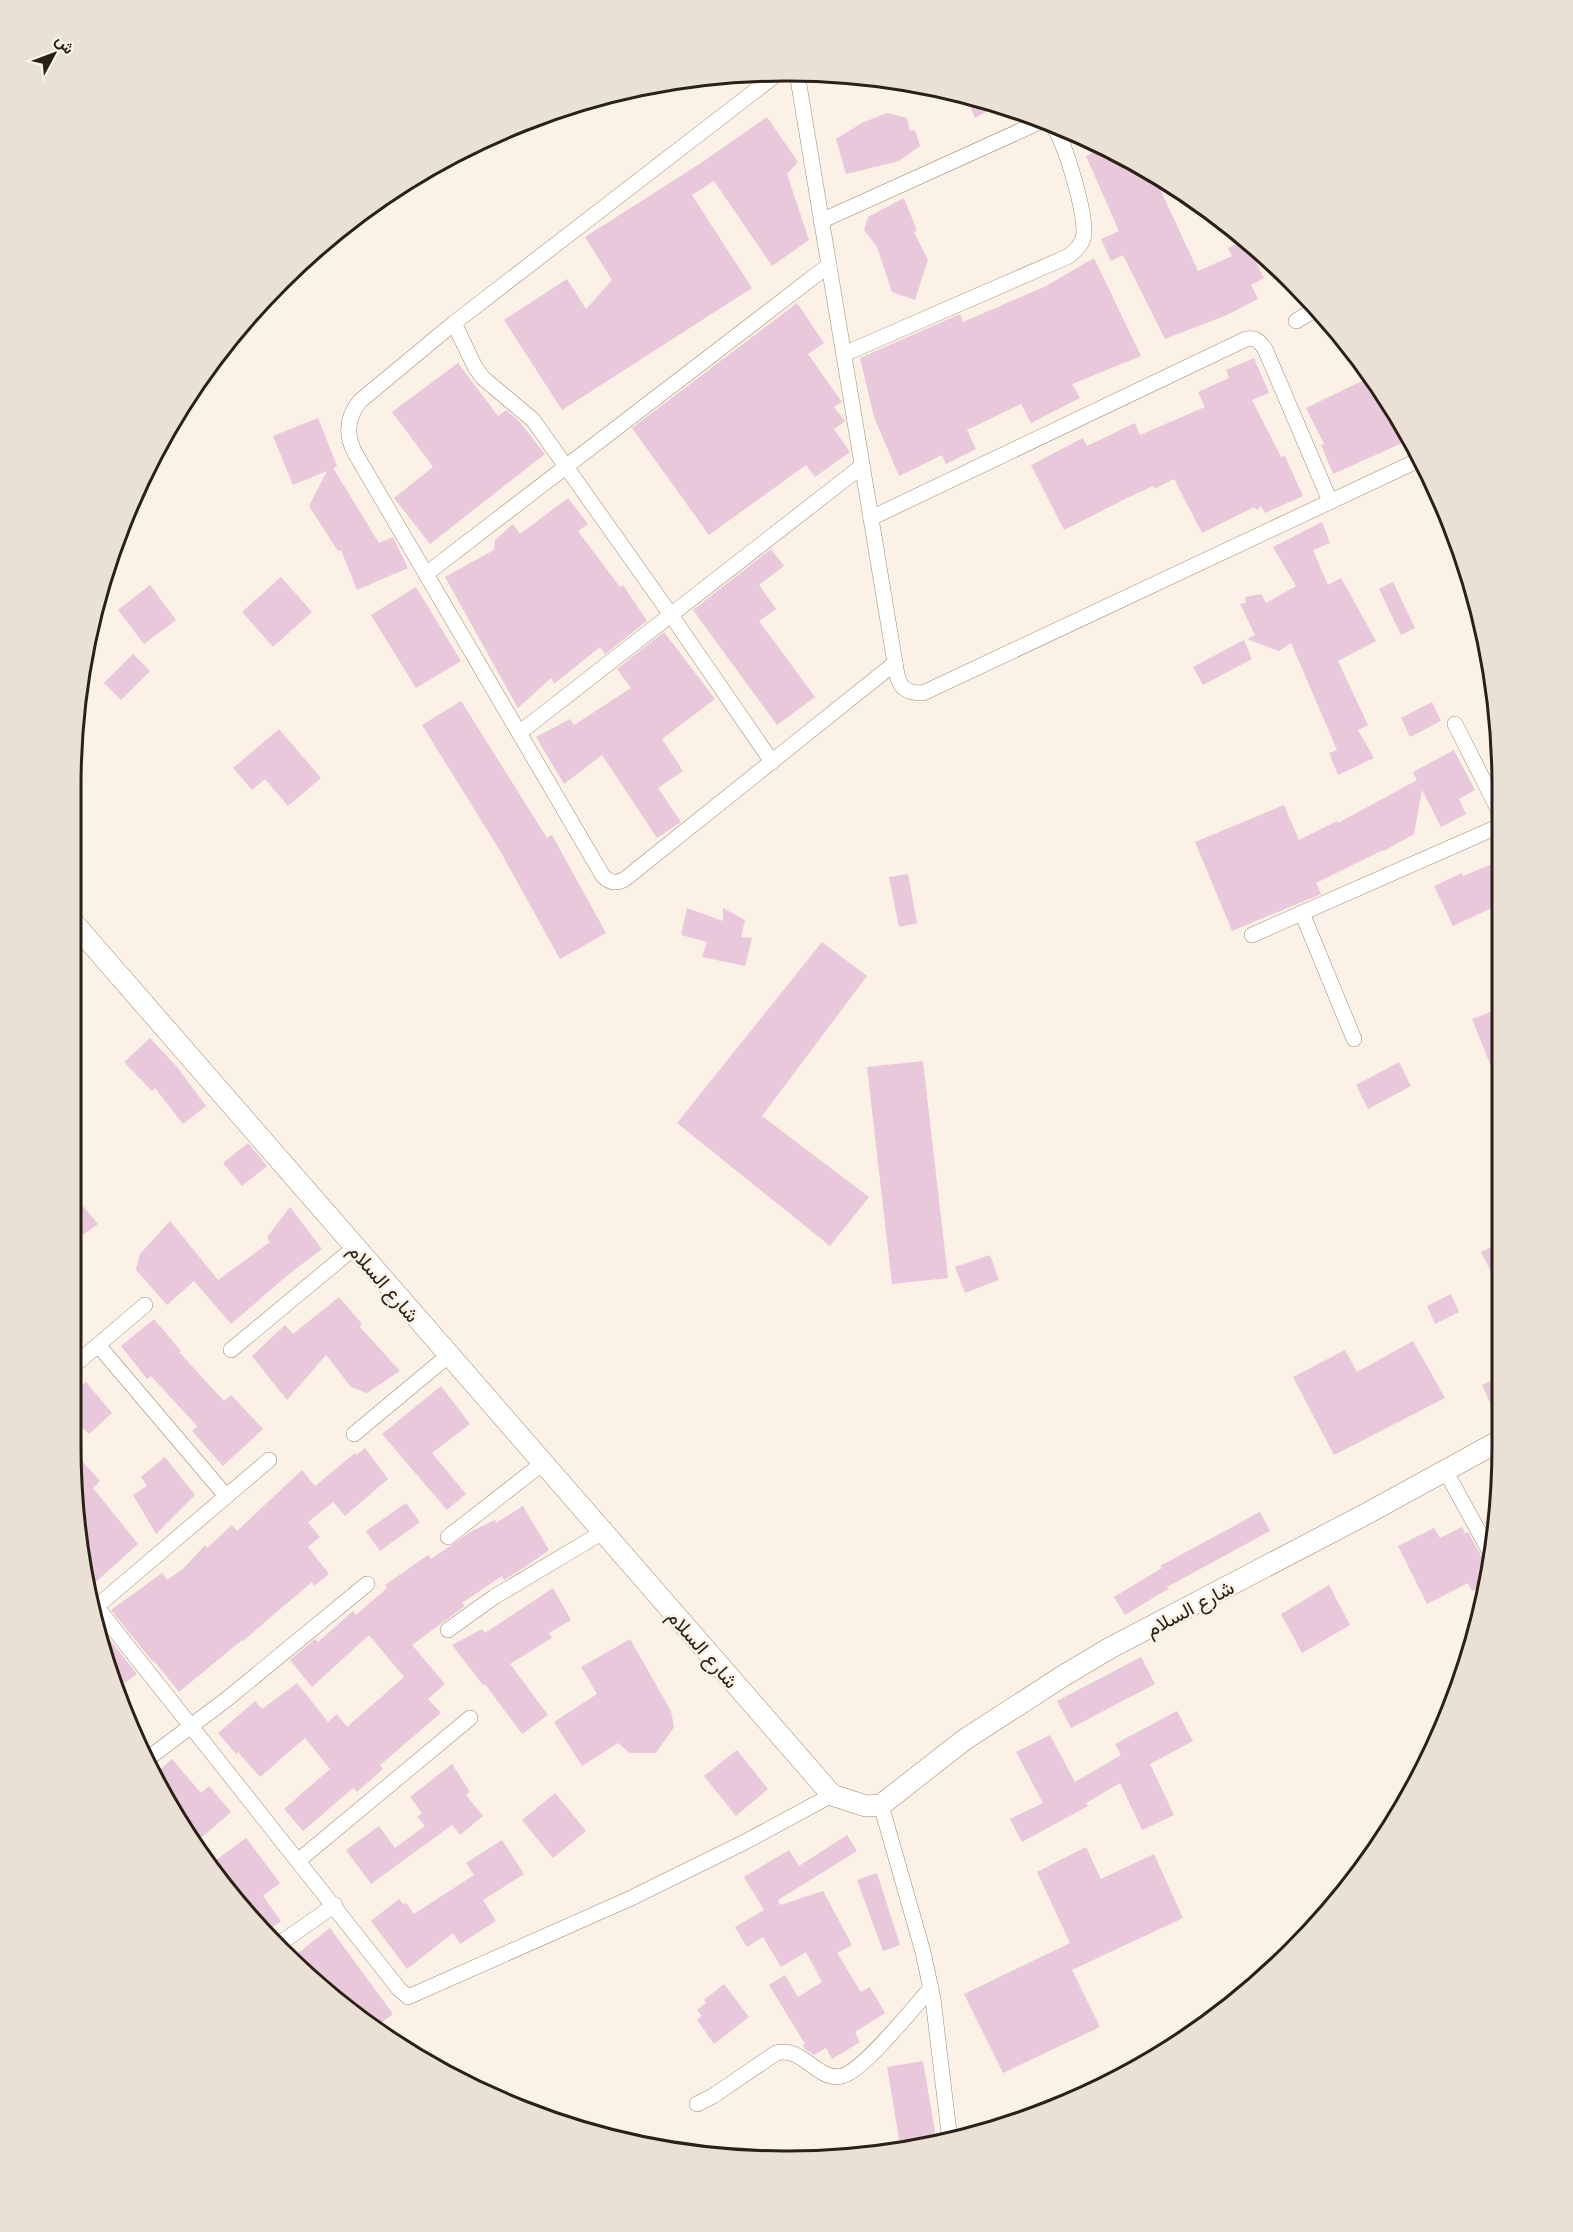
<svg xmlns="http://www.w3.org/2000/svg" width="1573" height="2232" font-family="'Playfair Display',Vazirmatn,serif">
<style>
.building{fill:#e8c8da}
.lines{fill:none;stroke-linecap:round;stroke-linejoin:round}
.street-casing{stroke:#a18971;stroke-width:16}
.secondary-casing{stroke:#a18971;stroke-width:22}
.street{stroke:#fff;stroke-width:15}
.secondary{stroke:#fff;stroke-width:21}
.labels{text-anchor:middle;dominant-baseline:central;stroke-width:5;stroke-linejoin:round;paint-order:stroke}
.street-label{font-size:20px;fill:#2a2016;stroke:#fbf1e6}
.rim{fill:none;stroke:#2a2016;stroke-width:3}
</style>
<rect width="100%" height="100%" fill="#fbf1e6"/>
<g class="building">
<path d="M965,94l6,1 27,10 -23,13z"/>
<path d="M887,113l20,5 3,13 5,-1 5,16 -21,15 -53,13 -10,-35 26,-16z"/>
<path d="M767,117l31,45 -11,12 22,66 -37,26 -58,-85 -22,14 60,93 -190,122 -58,-90 63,-41 19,30 26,-29 -27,-43 116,-74z"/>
<path d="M1107,147l47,29 44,95 34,-15 -4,-8 17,-8 19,38 -13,7 7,14 -31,16 -62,24 -42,-84 -12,6 -10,-22 18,-8 -33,-75z"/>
<path d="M904,198l13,33 -3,1 14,28 -13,40 -23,-8 -15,-45 -13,-17 4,-13z"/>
<path d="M1094,258l47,98 -69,28 8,14 -49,25 -10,-19 -54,26 9,19 -30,15 -4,-9 -43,21 -25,-59 -14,-59 100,-44 3,8 83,-36z"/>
<path d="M797,303l27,40 -16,11 34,48 -8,5 11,14 -11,8 16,23 -35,25 -9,-12 -97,70 -77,-107z"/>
<path d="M1254,358l15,35 -17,7 29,57 4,-1 18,40 -38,17 -4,-7 -4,4 -3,-3 -52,26 -28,-54 -20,10 -1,-3 -26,12 -63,32 -33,-65 52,-27 4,8 48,-23 5,12 65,-28 -7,-15 31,-14 -3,-8z"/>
<path d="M458,363l40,53 8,-6 12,10 27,34 -115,90 -36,-46 39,-31 -41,-55z"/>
<path d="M1368,378l41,62 -76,34 -12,-29 3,-1 -18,-36z"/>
<path d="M318,418l19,48 -4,2 46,75 14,-6 15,31 -51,22 -16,-40 -3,1 -29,-45 18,-35 -34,14 -20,-49z"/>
<path d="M568,498l20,26 -10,7 42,56 3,-2 24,36 -42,33 -5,-7 -46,37 -3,-6 -33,30 -73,-131 49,-27 1,-10 18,-16 7,10z"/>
<path d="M1322,522l8,21 -17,7 15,35 13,-7 35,63 -38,20 30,64 -10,5 16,28 -36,17 -9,-22 8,-3 -46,-107 -12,8 -32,-12 8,-4 -15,-31 6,-1 -1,-6 16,-3 5,9 30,-17 -23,-39z"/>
<path d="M771,549l13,17 -25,19 17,24 -17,12 56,76 -38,28 -84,-115z"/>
<path d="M281,577l31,35 -39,35 -31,-35z"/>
<path d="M1393,582l22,46 -14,7 -22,-46z"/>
<path d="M150,585l26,35 -32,24 -26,-34z"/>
<path d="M416,587l45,74 -45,27 -45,-73z"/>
<path d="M664,632l51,67 -53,40 21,32 -25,17 23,34 -24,16 -55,-83 -38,29 -28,-47 34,-18 4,6 57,-37 -14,-19z"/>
<path d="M1244,640l8,19 -49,26 -10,-18z"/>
<path d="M133,654l17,17 -29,29 -17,-17z"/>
<path d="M461,701l86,137 5,-3 54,98 -46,26 -61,-110 -77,-124z"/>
<path d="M1432,702l9,19 -31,16 -9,-19z"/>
<path d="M279,729l42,49 -33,28 -23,-27 -13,11 -19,-22z"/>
<path d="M1454,750l21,40 -16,9 7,15 -25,13 -19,-37 -8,44 -30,17 -1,-1 -67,33 5,11 -89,37 -37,-89 89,-37 15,35 38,-19 1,2 79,-43 -4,-8z"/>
<path d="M1497,862l1,43 -45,21 -19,-40 28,-13 1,3z"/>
<path d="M908,874l9,49 -18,4 -10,-50z"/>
<path d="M687,908l36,13v-13l22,12 -4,17 11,1 -7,28 -43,-9 5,-15 -26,-7z"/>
<path d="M822,942l45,34 -105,140 107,81 -39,49 -153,-123z"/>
<path d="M1498,1009l1,74 -1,1 -26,-65z"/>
<path d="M150,1038l27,29 29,39 -23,18 -28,-36 -3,3 -28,-29z"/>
<path d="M923,1061l25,217 -56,6 -25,-217z"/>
<path d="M1399,1062l12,24 -43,23 -12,-24z"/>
<path d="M248,1143l19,23 -25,20 -19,-23z"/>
<path d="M70,1191l28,33 -28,20z"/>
<path d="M290,1207l32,42 -33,25 -58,50 -37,-43 -27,24 -31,-35 4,-16 30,-33 48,59 52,-38 -3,-5z"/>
<path d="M1500,1243v47l-19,-38z"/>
<path d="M990,1255l9,25 -34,13 -10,-26z"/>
<path d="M1451,1294l8,18 -24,12 -8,-18z"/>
<path d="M339,1297l23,27 -2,3 40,44 -33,22 -16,-6 -25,-32 -39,45 -35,-44 33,-31 8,9z"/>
<path d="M154,1319l27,32 -2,1 45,49 7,-6 32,34 -40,37 -31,-35 5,-5 -46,-50 -4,3 -26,-33z"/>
<path d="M1413,1341l32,57 -111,57 -41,-78 52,-27 12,22z"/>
<path d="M1500,1376v17l1,34 -19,-42z"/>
<path d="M86,1382l26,31 -23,21 -19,-19v-20z"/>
<path d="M441,1386l29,38 -38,29 34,41 -19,16 -65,-76z"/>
<path d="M365,1448l23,31 -43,37 -12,-14 -25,20 12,15 -12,10 21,27 -15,12 -2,-4 -69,59 -1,-1 -63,52 -25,-31 -1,1 -42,-52 51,-37 5,7 17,-12 21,-23 2,3 25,-23 5,6 65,-61 13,16 40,-33 1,2z"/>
<path d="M71,1449l29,32 -7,7 45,56 -49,44z"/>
<path d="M165,1457l30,38 -39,39 -23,-39 14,-9 -6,-9z"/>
<path d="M406,1503l14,19 -40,29 -14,-20z"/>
<path d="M523,1506l26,44 -24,17 -21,13 -2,-4 -40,27 3,3 -53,39 33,39 -17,15 13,14 -61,52 3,4 -26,23 -4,-4 -50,43 -19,-22 46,-40 -25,-31 -45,39 -22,-25 -2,2 -18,-21 37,-32 7,8 35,-26 31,39 9,-8 10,13 57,-50 -35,-42 -57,52 -22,-27 25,-21 3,3 35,-31 3,4 31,-27 -2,-3 43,-30 3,4 39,-27 25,-12 1,3z"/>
<path d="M1260,1512l10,19 -103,56 1,2 -43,26 -11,-18 48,-29 -2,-2z"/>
<path d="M1497,1515l-4,23 -8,-16z"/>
<path d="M1462,1527l3,6 3,-1 15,27 6,4 -3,21 -14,7 -4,-8 -41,21 -29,-58 36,-18 6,10z"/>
<path d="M1329,1585l21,40 -48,28 -21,-39z"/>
<path d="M553,1588l18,32 -22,13 3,5 -42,26 38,51 -26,19 -37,-50 -2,1 -31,-40 30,-16 3,4z"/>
<path d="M95,1621l42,53 -22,16 -20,-59z"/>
<path d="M630,1639l41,72 3,16 -18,26h-26l-12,-10 -36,23 -28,-44 43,-28 -16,-27z"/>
<path d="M1141,1657l14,27 -84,44 -14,-27z"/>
<path d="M1177,1711l16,30 -43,23 24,51 -32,15 -22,-47 -34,20 2,3 -66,36 -12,-23 33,-16 -27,-51 34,-17 25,47 46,-27 -6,-11z"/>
<path d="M737,1750l31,39 -32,27 -32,-40z"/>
<path d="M172,1759l29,34 8,-7 22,26 -38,33 -39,-70z"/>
<path d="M452,1764l18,28 -4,3 17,21 -23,19 -8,-10 -81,59 -25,-34 33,-24 16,22 30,-22 -8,-9 5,-4 -12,-16z"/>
<path d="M555,1793l31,38 -33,27 -31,-38z"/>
<path d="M847,1835l10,16 -79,49 2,5 43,-14 29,54 -15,8 24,39 9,-5 15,26 -30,19 5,10 -28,17 -6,-11 -12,7 -9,-6 -2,-4 2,-1 -36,-59 16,-10 13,22 24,-15 -16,-30 -25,15 -18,-30 -16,10 -12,-20 29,-17 -20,-33 45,-27 10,16z"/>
<path d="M246,1838l34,45 -17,13 18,25 -13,10 -17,-20 2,-2 -37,-49z"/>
<path d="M502,1840l22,34 -41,26 13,21 -36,23 -7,-11 -46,36 -36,-48 28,-22 4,5 3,-1 8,11 60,-39 -8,-12z"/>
<path d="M1086,1847l15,32 53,-25 29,64 -111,52 28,57 -97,46 -39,-79 106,-51 -33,-71z"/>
<path d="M877,1873l23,72 -17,6 -26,-71z"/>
<path d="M330,1928l63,86 -18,13 -60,-43 -23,-26z"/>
<path d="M724,1984l25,33 -35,27 -17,-24 5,-4 -5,-6 9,-7 -2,-3z"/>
<path d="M923,2061l14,83 -36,7 -14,-84z"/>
</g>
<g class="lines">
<defs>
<g id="street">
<path d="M797,73l98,590c3,20 5,30 28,30l498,-234"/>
<path d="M777,74l-323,249 -94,78c-13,16 -15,33 -5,52l248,423c7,7 13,8 22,3l270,-216"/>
<path d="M821,221l221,-100"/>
<path d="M1296,321l22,-13"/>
<path d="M454,323l21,44 8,11 50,42 138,195 101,147"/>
<path d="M844,354l225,-98c7,-6 14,-12 15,-22 1,-23 -18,-90 -31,-108"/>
<path d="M871,518l375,-179c10,-2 13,2 19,10l65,152"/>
<path d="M426,574l403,-309"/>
<path d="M1455,724l42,83"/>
<path d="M519,733l343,-267"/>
<path d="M1302,913l52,126"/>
<path d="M1252,935l245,-108"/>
<path d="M98,1345l128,151"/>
<path d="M231,1350l124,-103"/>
<path d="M71,1368l74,-63"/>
<path d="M354,1434l95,-79"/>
<path d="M1445,1470l46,84"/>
<path d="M448,1537l95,-74"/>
<path d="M91,1600l308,389 9,8 221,-98 114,-56 89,-48"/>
<path d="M96,1607l173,-147"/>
<path d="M448,1630l46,-33 109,-65"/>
<path d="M146,1760l81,-61 140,-115"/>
<path d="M881,1805l42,147 10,47 17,142"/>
<path d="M299,1860l171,-142"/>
<path d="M279,1944l56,-39"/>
<path d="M697,2104l16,-8 63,-43c18,-5 29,9 44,18 6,4 14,7 22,5 21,-5 72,-69 89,-88"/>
</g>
<path id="secondary" d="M71,920l761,875 34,11 15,-1 83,-65 99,-64 47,-28 256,-134 135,-74"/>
</defs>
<use href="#street" class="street-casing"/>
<use href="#secondary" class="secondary-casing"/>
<use href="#street" class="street"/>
<use href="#secondary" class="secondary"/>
</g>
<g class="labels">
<g class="street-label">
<text transform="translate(385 1282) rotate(49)">شارع السلام</text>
<text transform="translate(1189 1607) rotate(-28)">شارع السلام</text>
<text transform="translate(704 1648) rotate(49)">شارع السلام</text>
</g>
</g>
<path d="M0 0H1573V2232H0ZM786 81H787A705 705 0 0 1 1492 786V1446A705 705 0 0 1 787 2151H786A705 705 0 0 1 81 1446V786A705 705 0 0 1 786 81Z" fill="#eae0d5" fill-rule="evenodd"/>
<path class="rim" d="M786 81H787A705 705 0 0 1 1492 786V1446A705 705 0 0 1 787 2151H786A705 705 0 0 1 81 1446V786A705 705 0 0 1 786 81Z"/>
<g transform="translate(54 54) rotate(49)" stroke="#fbf1e6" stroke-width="4.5" paint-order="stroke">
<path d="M0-4.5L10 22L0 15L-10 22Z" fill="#2a2016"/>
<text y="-9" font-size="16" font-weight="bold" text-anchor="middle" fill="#2a2016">ش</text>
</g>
</svg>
